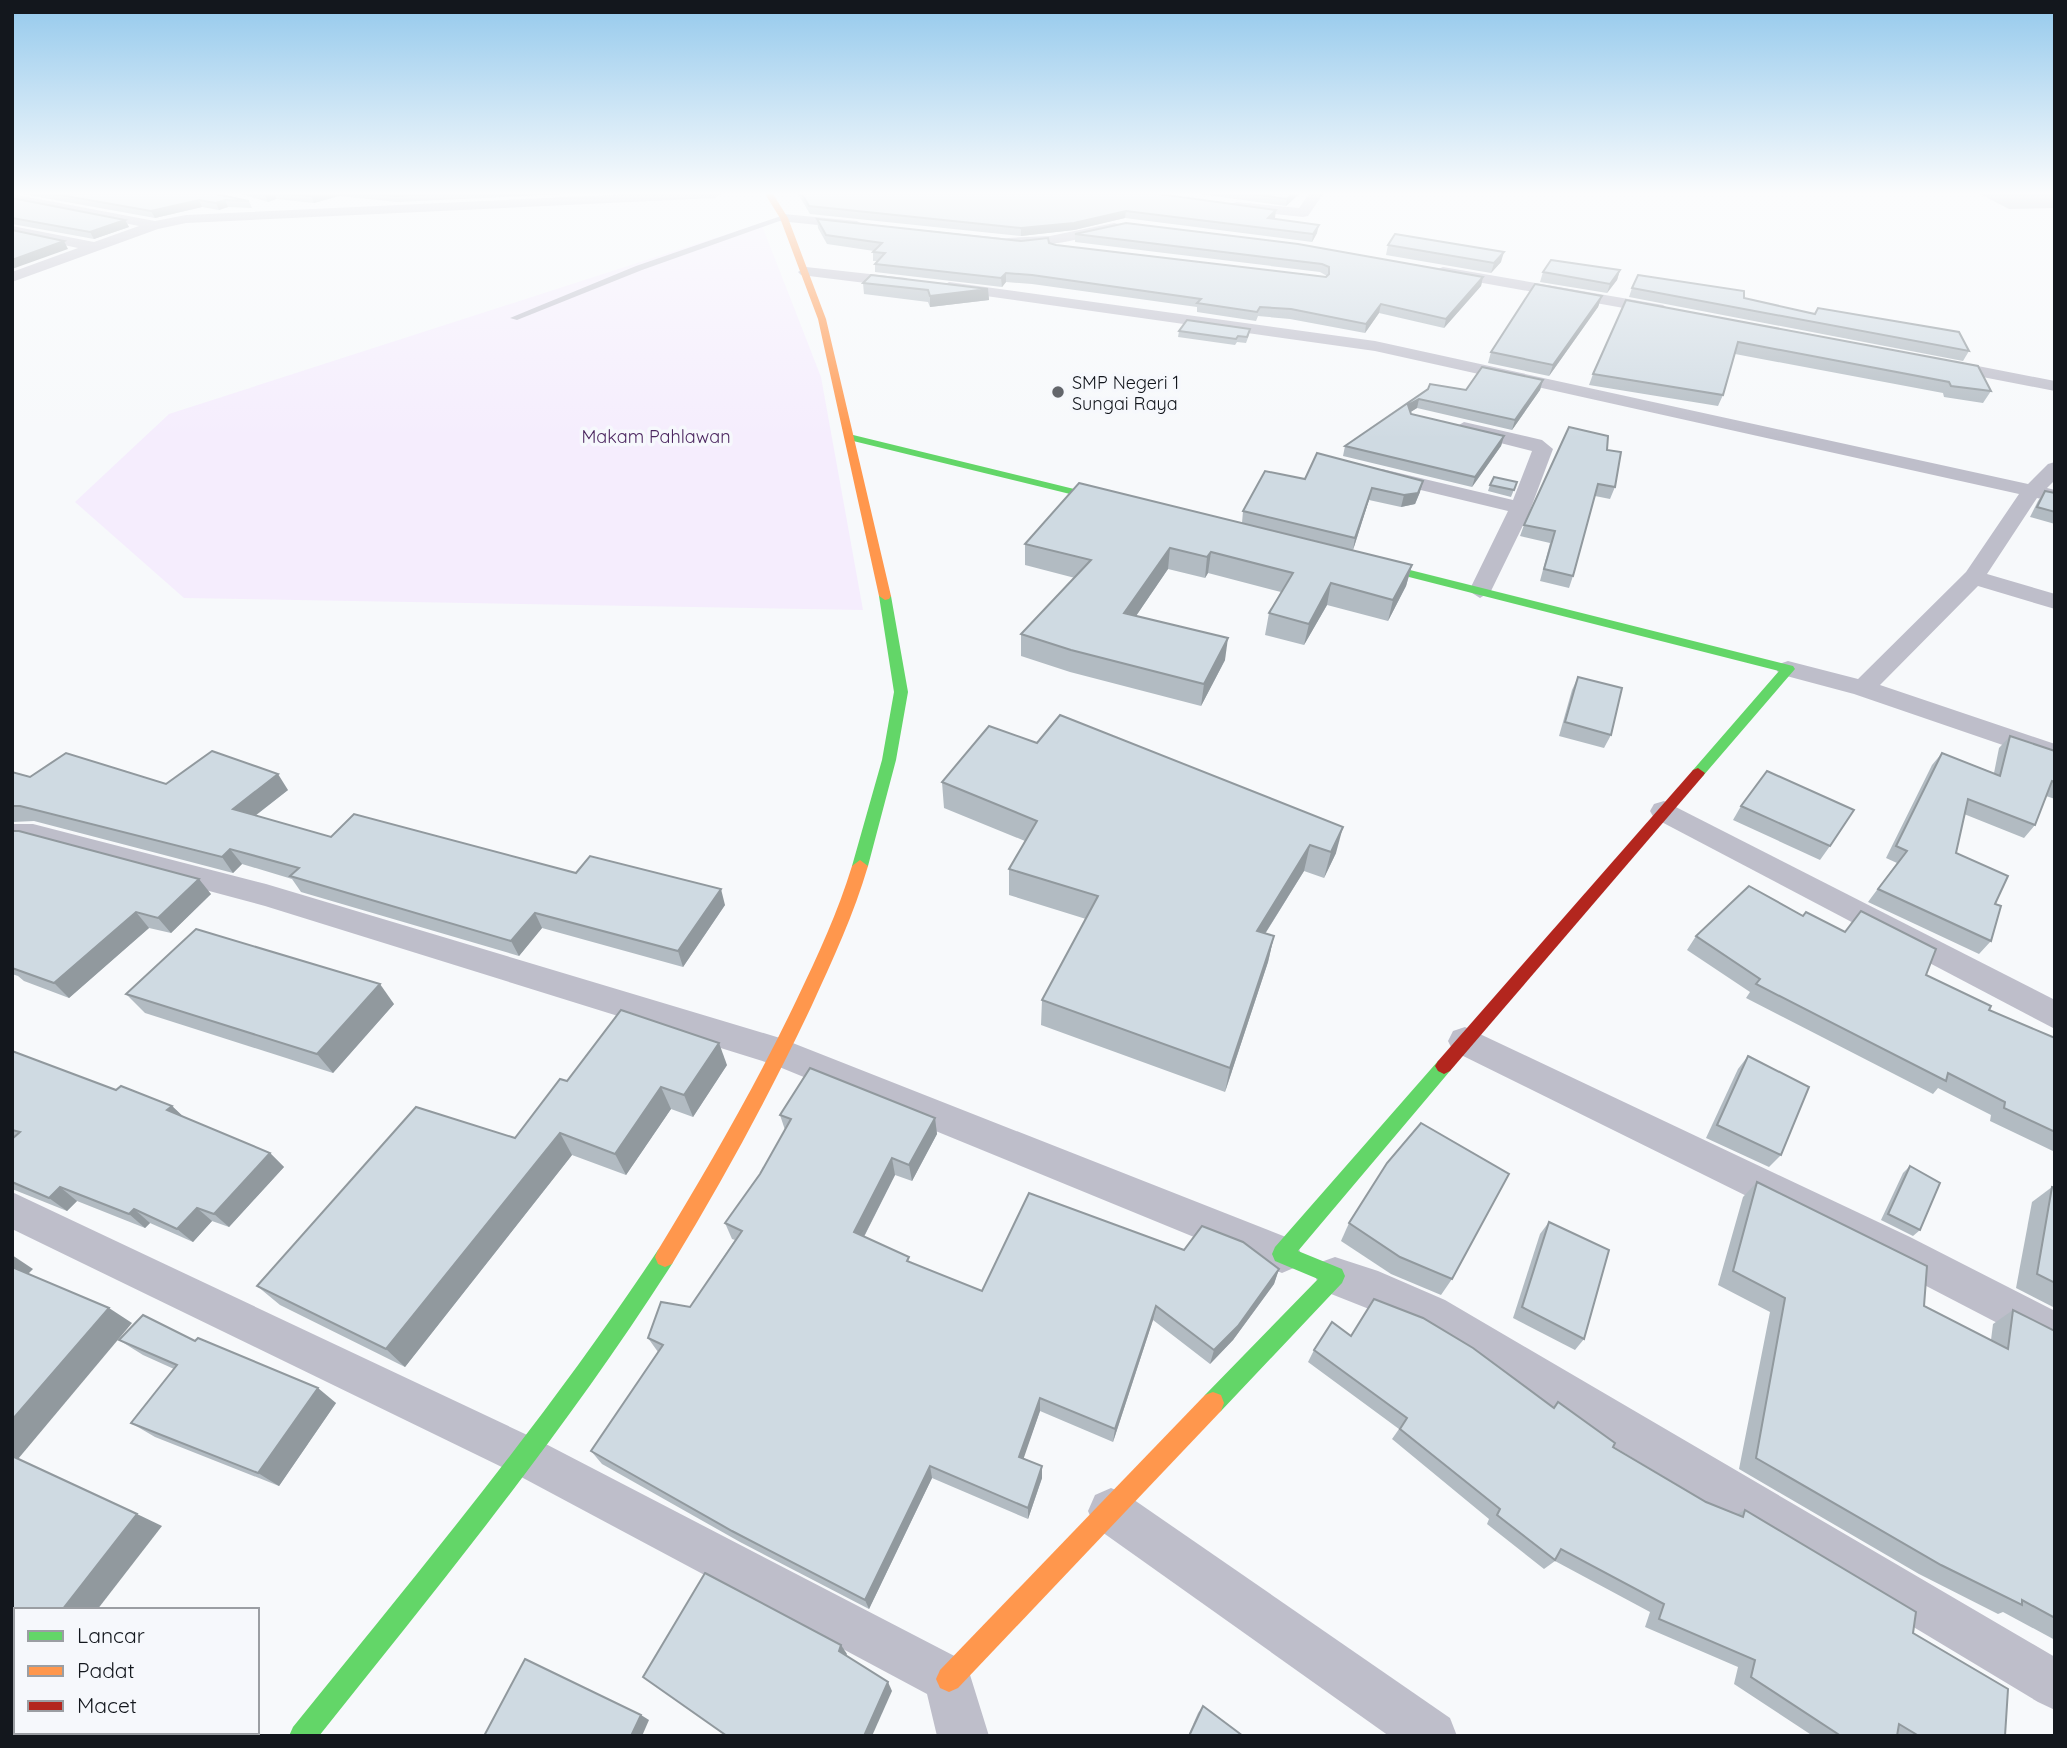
<svg xmlns="http://www.w3.org/2000/svg" width="2067" height="1748" font-family="Quicksand,sans-serif">
<style>
.green{fill:#f5edfd}
.lines{fill:none;stroke-linecap:round;stroke-linejoin:round}
.lane{fill:#bebeca;fill-rule:evenodd}
.street{fill:#bebeca;fill-rule:evenodd}
.fast{fill:#63d668;fill-rule:evenodd}
.slow{fill:#ff974d;fill-rule:evenodd}
.jam{fill:#b3261e;fill-rule:evenodd}
.wall{fill:#b2bbc2}
.shaded-wall{fill:#91999e}
.building{fill:#cfdae2;stroke:#91999e;stroke-width:2}
.poi-dot{fill:#63666b;stroke:#f6f8fc;stroke-width:2.5}
.labels{text-anchor:middle;dominant-baseline:central;stroke-width:7;stroke-linejoin:round;paint-order:stroke}
.far-poi-label{font-size:18px;fill:#13171d;stroke:#f6f8fc;text-anchor:start}
.far-park-label{font-size:18px;fill:#4c2760;stroke:#f6f8fc}
</style>
<rect width="100%" height="100%" fill="#f7f9fb"/>
<path class="green" d="M761,223l60,154 42,233 -679,-12 -109,-96 94,-88z"/>
<g class="lines">
<path class="lane" d="M781,216l7,2 -146,52 -125,50 -7,-2 126,-52z"/>
<g class="street">
<path d="M12,194l143,27 31,-6 443,-21h93l-7,4 -529,25 -28,6 -146,53v-10l66,-24 -66,-14v-8l82,16 45,-16 -127,-25z"/>
<path d="M1309,194h14l-15,22 -5,1 -67,-7 -7,-4 7,-4 63,6z"/>
<path d="M784,214l73,7 7,4 -7,4 -78,-8 -2,-3z"/>
<path d="M1114,223l5,1v6c-22,5 -103,26 -118,12l7,-4 42,-2z"/>
<path d="M806,267l100,11 8,5 -8,5 -105,-13 -3,-3z"/>
<path d="M1443,267l220,38 8,5 -8,5 -225,-40v-6z"/>
<path d="M949,282l426,59 653,143 20,-20 7,-2v18l-8,8 8,2v12l-18,-4 -50,76 68,20v15l-77,-23 -98,99 175,59v19l-201,-69 -75,-20 -3,-5 3,-5 9,-3 70,18 108,-107 53,-78 -644,-143 -432,-61 -2,-3z"/>
<path d="M1942,359l113,22v10l-119,-23 -3,-4 3,-4z"/>
<path d="M1464,422l78,18 11,9 -24,64 -38,78 -11,7 -11,-7 39,-80 -133,-32 -3,-4 10,-6 131,31 19,-49 -75,-19 -3,-4z"/>
<path d="M1664,801l391,199v29l-401,-211 -4,-7 4,-7z"/>
<path d="M12,824h21l233,60 514,154 516,203 5,13 -5,13 -14,6 -510,-209 -507,-158 -232,-62h-21z"/>
<path d="M1465,1027l445,210 145,74v42l-173,-90 -429,-212 -5,-10 5,-10z"/>
<path d="M12,1192l528,249 426,221 23,74h-52l-10,-42 -417,-223 -498,-242z"/>
<path d="M1335,1257l43,14 67,29 610,357v53l-17,-8 -621,-374 -96,-38 -6,-14 6,-14z"/>
<path d="M1111,1488l16,7 323,223 7,18h-68l-294,-209 -7,-16 7,-16z"/>
</g>
<g class="fast">
<path d="M849,434l278,68 2,2 -6,3 -278,-68v-4z"/>
<path d="M1358,557l435,109 2,3 -92,107 -5,2 -7,-5 2,-3 86,-99 -425,-108 -2,-2z"/>
<path d="M885,592l6,4 17,96 -12,68 -28,106 -8,6 -8,-6 30,-106 12,-68 -15,-96z"/>
<path d="M1444,1058l6,3 3,5 -3,5 -152,180 44,18 3,7 -3,7 -121,128 -8,3 -8,-3 -3,-8 3,-8 113,-116 -43,-18 -3,-7 3,-7 163,-186z"/>
<path d="M665,1247l7,3 3,7 -3,7c-106,166 -230,318 -353,472h-30l4,-9c126,-156 254,-309 365,-477z"/>
</g>
<g class="slow">
<path d="M765,194h8l15,24 38,101 65,277 -2,3 -4,1 -6,-4 -61,-277 -38,-101z"/>
<path d="M860,860l8,6c-14,48 -35,93 -56,139 -42,89 -89,175 -140,259l-7,3 -7,-3 -3,-7 3,-7c50,-82 98,-165 139,-251 21,-44 41,-87 55,-133z"/>
<path d="M1213,1392l8,3 3,8 -3,8 -263,277 -9,4 -9,-4 -4,-9 4,-9 265,-275z"/>
</g>
<path class="jam" d="M1698,768l7,5 -2,3 -253,295 -6,3 -6,-3 -3,-5 3,-5 255,-291z"/>
</g>
<g class="wall">
<path d="M22,194h195l32,7 3,7 -24,-1 -9,3 -17,-3 -47,11z"/>
<path d="M241,194h328l-172,8 -58,-6 -25,7 -38,-4 -8,3z"/>
<path d="M798,194h361l116,24 42,15 -5,9 -187,-24 -51,12 -53,6 -211,-22z"/>
<path d="M1199,194h100l-13,12z"/>
<path d="M1980,194h75v14l-46,1z"/>
<path d="M12,198l113,22 4,7 -35,12 -82,-15z"/>
<path d="M817,219l232,24 7,2 270,32 1,-1 -7,-4 -245,-30v-8l408,43 -2,9 -37,42 -65,-15 -14,20 -75,-14 -32,-3 -2,5 -59,-9v-5l-165,-23 -26,-2 -4,5 -127,-15v-8l2,-3h-4v-9l1,-1 -47,-7 -9,-16z"/>
<path d="M1388,245l113,17 -10,11 -105,-18z"/>
<path d="M1620,270l-3,10 -10,13 -67,-11 3,-10z"/>
<path d="M863,283l125,6 1,11 -59,7 -2,-5 -64,-8z"/>
<path d="M1632,288l112,10 225,53 -6,10 -334,-64z"/>
<path d="M1602,296l-4,11 -49,69 -61,-13 3,-11z"/>
<path d="M1626,300l365,91 -8,12 -39,-6 -1,-4 -208,-39 -12,41 -5,11 -129,-21 4,-11z"/>
<path d="M1250,329l-1,6 -3,8 -9,-1 -2,3 -57,-8 1,-6z"/>
<path d="M1543,380l-3,10 -28,40 -95,-22 -7,4 1,2 93,22 -3,10 -29,41 -129,-31 2,-10 83,-57 38,1z"/>
<path d="M1607,450l8,37 -5,12 -15,-3 -22,80 -4,12 -29,-7 10,-38 -30,-7 4,-11z"/>
<path d="M1305,479l115,13 -5,12 -14,3 -32,-7 -16,50 -111,-27 1,-12z"/>
<path d="M1517,482l-6,15 -23,-6 2,-6z"/>
<path d="M1079,483l333,82 -6,21 -18,35 -61,-16 -23,40 -39,-10 4,-22 12,-21 -73,-19 -3,5 -37,-9 -32,47 89,44 -24,46 -131,-34 -49,-16v-22l54,-56 -50,-13v-21z"/>
<path d="M2045,491l10,2v31l-25,-7 8,-16z"/>
<path d="M1578,677l33,58 -7,13 -45,-12 13,-46z"/>
<path d="M989,726l347,127 -12,25 -20,-7 -39,63 9,2 -6,26 -43,130 -184,-67 1,-25 44,-81 -77,-24v-26l16,-28 -81,-33 -2,-26z"/>
<path d="M2010,736l45,15v48l-9,-3 -11,29 -11,13 -60,-24 -8,39 39,51 -4,37 -12,13 -111,-52 29,-39 -11,-5 46,-93 10,-12 52,20 5,-25z"/>
<path d="M12,772l18,5 258,13 -33,26 76,21 245,36 149,32 -42,62 -141,-39 -23,28 -218,-64 -9,-13 -50,-15 -9,9 -199,-52 -22,1z"/>
<path d="M1741,806l89,40 -10,14 -87,-40z"/>
<path d="M12,831l199,63 -40,39 -22,-5 -80,70 -45,-17 -6,-5 -6,-2z"/>
<path d="M1803,916l123,59 63,35 66,28v114l-65,-31 1,-6 -53,-27 -5,6 -187,-96 4,-6 -63,-42 9,-14z"/>
<path d="M126,994l268,10 -61,69 -188,-60z"/>
<path d="M12,1051l104,39 56,16 12,12 86,35 14,14 -55,60 -17,-6 -19,21 -43,-19 -5,5 -68,-27 -10,10 -55,-22v-50l1,-1 -1,-1z"/>
<path d="M1748,1056l33,99 -12,12 -63,-29 32,-69z"/>
<path d="M727,1065l-34,52 -22,-8 -45,66 -54,-20 -167,212 -125,-62 -23,-19 258,-148z"/>
<path d="M780,1115l155,3 2,16 -25,47 -17,-6 -31,62 46,26 72,28 202,-41 95,19 -5,15 -41,56 -23,24 -57,-44 -40,122 -73,-31 -17,47 19,8v12l-14,41 -96,-41 -63,131 -129,-67 -138,-78 -11,-13 67,-99 -10,-14 42,-31 45,-67 -3,-1 -7,-16 35,-49 25,-44z"/>
<path d="M1910,1166l10,64 -7,6 -32,-16 22,-47z"/>
<path d="M1757,1182l167,124 67,34 2,-16 20,-14 42,21v309l-52,-28 -5,2 -79,-40 -180,-105 31,-157 -52,-27 25,-88z"/>
<path d="M2052,1187l3,1v120l-39,-20 16,-86z"/>
<path d="M1549,1222l35,117 -9,11 -62,-32 27,-84z"/>
<path d="M1349,1223l103,56 -11,16 -50,-21 -50,-33z"/>
<path d="M1351,1336l202,71 5,-5 55,45 93,55 31,12 8,-4 168,123 92,103h-192l-79,-52 4,-17 -93,-40 5,-15 -95,-51 -11,8 -57,-45 2,-5 -97,-80 7,-10 -91,-67 6,-12z"/>
<path d="M119,1340l76,1 141,62 -57,83 -124,-49 -24,-14 43,-54 -31,-14z"/>
<path d="M1203,1706l40,30h-55l10,-23z"/>
</g>
<g class="shaded-wall">
<path d="M268,194h6l2,5 -8,3 -3,-7z"/>
<path d="M319,194h19l1,2 -25,7 -3,-7z"/>
<path d="M1292,194h7l-13,12 1,-7z"/>
<path d="M199,200l3,7 -47,11 -4,-7z"/>
<path d="M225,200l3,7 -9,3 -3,-7z"/>
<path d="M1276,210l-1,8 -8,8 1,-8z"/>
<path d="M1126,211l-1,7 -51,12 -53,6v-8z"/>
<path d="M125,220l4,7 -35,12 -4,-7z"/>
<path d="M1319,225l-2,8 -5,9 1,-8z"/>
<path d="M64,241l4,8 -56,20v-9z"/>
<path d="M1504,252l-3,10 -10,11 3,-10z"/>
<path d="M1620,270l-3,10 -10,13 3,-9z"/>
<path d="M1006,273v9l-4,5 -1,-9z"/>
<path d="M1483,277l-2,9 -37,42 2,-9z"/>
<path d="M988,289l1,11 -59,7v-11z"/>
<path d="M1602,296l-4,11 -49,69 4,-11z"/>
<path d="M1381,304l-2,9 -14,20 1,-9z"/>
<path d="M1543,380l-3,10 -28,40 3,-10z"/>
<path d="M1419,399l-2,9 -11,7 2,-10z"/>
<path d="M1504,436l-3,10 -29,41 3,-10z"/>
<path d="M1423,481l-3,11 -5,12 -14,3 3,-12z"/>
<path d="M1372,488l-3,12 -16,50 2,-12z"/>
<path d="M1170,548l-2,21 -45,66 1,-22z"/>
<path d="M1211,552l-3,21 -3,5 2,-21z"/>
<path d="M1412,565l-6,21 -18,35 5,-21z"/>
<path d="M1331,583l-4,22 -23,40 5,-21z"/>
<path d="M1228,638l-3,22 -24,46 3,-22z"/>
<path d="M278,774l10,16 -45,35 -10,-16z"/>
<path d="M1343,827l-7,26 -12,25 7,-26z"/>
<path d="M1310,845l-6,26 -53,85 6,-25z"/>
<path d="M230,849l12,15 -9,9 -11,-16z"/>
<path d="M199,879l12,15 -40,39 -13,-15z"/>
<path d="M721,889l4,16 -42,62 -5,-16z"/>
<path d="M136,912l13,16 -80,70 -15,-15z"/>
<path d="M535,913l7,15 -23,28 -8,-15z"/>
<path d="M1274,936l-6,26 -43,130 5,-24z"/>
<path d="M380,984l14,20 -61,69 -16,-19z"/>
<path d="M719,1043l8,22 -34,52 -9,-22z"/>
<path d="M661,1087l10,22 -45,66 -11,-21z"/>
<path d="M172,1106l15,14 -20,-10z"/>
<path d="M935,1118l2,16 -25,47 -3,-16z"/>
<path d="M560,1133l12,22 -167,212 -19,-18z"/>
<path d="M270,1153l14,14 -55,60 -15,-13z"/>
<path d="M892,1158l3,17 -37,73 -4,-16z"/>
<path d="M60,1187l17,14 -10,10 -18,-13z"/>
<path d="M197,1208l15,13 -19,21 -16,-13z"/>
<path d="M134,1209l16,14 -5,5 -16,-14z"/>
<path d="M12,1255l21,14 -9,9 -12,-8z"/>
<path d="M1279,1269l-5,15 -41,56 -23,24 4,-14z"/>
<path d="M1156,1306l-3,14 -40,122 2,-13z"/>
<path d="M109,1308l23,15 -114,136 -6,-3v-36z"/>
<path d="M318,1388l18,15 -57,83 -21,-13z"/>
<path d="M1040,1398v13l-20,58 -1,-12z"/>
<path d="M930,1466l2,12 -63,131 -4,-9z"/>
<path d="M1042,1466v12l-14,41v-11z"/>
<path d="M137,1514l25,12 -65,84h-35z"/>
<path d="M841,1645l6,9 -3,6 -5,-9z"/>
<path d="M16,1667v27l-4,-2v-20z"/>
<path d="M888,1682l4,9 -20,45h-8z"/>
<path d="M641,1715l8,5 -7,16h-11z"/>
<path d="M56,1732h35l-3,4h-34z"/>
</g>
<g class="building">
<path d="M55,194h161l33,7 -24,-1 -9,3 -17,-3 -48,11z"/>
<path d="M291,194h28l-8,2z"/>
<path d="M381,194h45l-31,2z"/>
<path d="M802,194h357l117,16 -8,8 51,7 -6,9 -187,-23 -52,12 -53,5 -212,-22z"/>
<path d="M1254,194h38l-5,5z"/>
<path d="M12,198l113,22 -35,12 -78,-14z"/>
<path d="M817,219l204,22 27,-3 1,5 7,2 270,32 3,-3v-7l-7,-3 -247,-30 51,-11 172,21 185,33 -37,42 -65,-15 -15,20 -75,-15 -31,-2 -3,5 -60,-9 4,-4 -169,-24 -26,-2 -5,5 -126,-14 10,-11 -12,-1 9,-9 -56,-8z"/>
<path d="M12,230l52,11 -52,19z"/>
<path d="M1395,234l109,18 -10,11 -106,-18z"/>
<path d="M1551,260l69,10 -10,14 -67,-12z"/>
<path d="M871,275l117,14 -58,7 -2,-6 -65,-7z"/>
<path d="M1638,275l106,16v7l71,16 3,-6 141,24 10,19 -337,-63z"/>
<path d="M1535,284l67,12 -49,69 -62,-13z"/>
<path d="M1626,300l352,66 13,25 -40,-5 -2,-4 -211,-40 -15,53 -130,-21z"/>
<path d="M1187,320l63,9 -3,8 -9,-1 -2,3 -57,-8z"/>
<path d="M1482,367l61,13 -28,40 -96,-21 -11,6 3,9 93,22 -29,41 -130,-31 83,-57 2,-5 36,6z"/>
<path d="M1569,427l39,9 -1,14 14,2 -6,35 -17,-3 -25,92 -29,-7 11,-38 -31,-6z"/>
<path d="M1317,453l106,28 -5,12 -14,2 -32,-7 -17,50 -112,-27 22,-40 40,8z"/>
<path d="M1494,477l23,5 -3,8 -24,-5z"/>
<path d="M1079,483l333,82 -19,35 -62,-17 -22,41 -40,-11 24,-40 -82,-21 -4,5 -37,-9 -46,65 104,25 -24,46 -133,-34 -50,-16 70,-74 -66,-16z"/>
<path d="M2045,491l10,2v19l-18,-5z"/>
<path d="M1578,677l44,11 -11,47 -46,-13z"/>
<path d="M1060,715l283,112 -12,25 -21,-7 -53,86 17,5 -44,132 -188,-68 56,-104 -89,-27 28,-48 -95,-39 47,-56 48,17z"/>
<path d="M2010,736l45,15v31l-3,-1 -17,44 -67,-26 -12,54 52,23 -13,28 6,2 -10,35 -113,-52 29,-38 -11,-5 46,-93 58,23z"/>
<path d="M212,751l66,23 -45,35 98,28 23,-23 222,59 14,-17 131,33 -43,62 -143,-38 -24,28 -221,-65 9,-8 -69,-19 -8,8 -202,-51h-8v-34l18,5 36,-24 100,31z"/>
<path d="M1767,771l87,39 -24,36 -89,-40z"/>
<path d="M12,831h7l180,48 -41,39 -22,-6 -82,71 -42,-15z"/>
<path d="M1749,886l54,30 3,-4 39,20 16,-21 75,38 -10,26 65,31 -2,4 66,28v94l-51,-24 1,-6 -57,-29 -2,8 -190,-97 4,-5 -64,-43z"/>
<path d="M196,929l184,55 -63,70 -191,-60z"/>
<path d="M621,1010l98,33 -35,52 -23,-8 -46,67 -55,-21 -174,216 -129,-63 159,-179 99,31 45,-59 7,2z"/>
<path d="M12,1051l104,39 5,-4 51,20 -5,4 103,43 -56,61 -17,-6 -20,21 -43,-20 -5,5 -69,-27 -11,11 -37,-16v-43l8,-7 -8,-2z"/>
<path d="M1748,1056l61,31 -28,68 -64,-30z"/>
<path d="M810,1068l125,50 -26,47 -17,-7 -38,74 55,25 -2,4 75,30 47,-98 155,57 18,-24 41,16 36,27 -41,57 -24,24 -58,-44 -41,123 -75,-31 -21,59 23,9 -14,42 -98,-42 -65,134 -133,-69 -141,-80 72,-106 -15,-7 13,-36 29,5 52,-76 -17,-8 35,-49 31,-55 -11,-4z"/>
<path d="M1421,1123l88,51 -57,105 -52,-22 -51,-34 38,-60z"/>
<path d="M1910,1166l30,17 -20,47 -32,-16z"/>
<path d="M1757,1182l170,84 -3,40 84,43 5,-39 42,21v287l-33,-18v5l-81,-40 -185,-107 29,-160 -52,-27z"/>
<path d="M2052,1187l3,1v95l-18,-9z"/>
<path d="M1549,1222l60,28 -25,89 -62,-32z"/>
<path d="M12,1267l97,41 -97,112z"/>
<path d="M1374,1299l49,19 50,30 81,60 4,-6 57,41 -2,4 93,55 37,15 2,-7 171,102 -3,21 95,56 -3,47h-86l-20,-12 -2,12h-56l-90,-59 4,-17 -96,-41 5,-15 -103,-55 -6,11 -58,-45 3,-6 -100,-80 7,-11 -93,-68 18,-28 19,14z"/>
<path d="M143,1315l52,26 3,-3 120,50 -60,85 -127,-50 46,-58 -58,-25z"/>
<path d="M12,1456l125,58 -75,96h-46v57l-4,5z"/>
<path d="M705,1573l136,72 -2,6 49,31 -24,54h-137l-84,-59z"/>
<path d="M525,1659l116,56 -10,21h-147z"/>
<path d="M12,1692l4,2v38h40l-2,4h-42z"/>
<path d="M1203,1706l40,30h-54z"/>
</g>
<linearGradient id="sky" x2="0" y2="1"><stop stop-color="#94c9ec"/><stop offset="0.44" stop-color="#fbfcfd"/><stop offset="1" stop-color="#fbfcfd" stop-opacity="0"/></linearGradient>
<rect width="2067" height="439" fill="url(#sky)"/>
<circle class="poi-dot" cx="1058" cy="392" r="7"/>
<g class="labels">
<g class="far-poi-label">
<text x="1072" y="382">SMP Negeri 1<tspan x="1072" dy="21">Sungai Raya</tspan></text>
</g>
<g class="far-park-label">
<text x="656" y="436">Makam Pahlawan</text>
</g>
</g>
<rect width="2067" height="1748" fill="none" stroke="#13171d" stroke-width="28"/>
<rect x="14" y="1608" width="245" height="126" fill="#f6f8fc" stroke="#9b9ea3" stroke-width="2"/>
<rect x="28" y="1631" width="35" height="10" fill="#63d668" stroke="#9b9ea3" stroke-width="2"/>
<text x="77" y="1643" font-size="21" fill="#13171d">Lancar</text>
<rect x="28" y="1666" width="35" height="10" fill="#ff974d" stroke="#9b9ea3" stroke-width="2"/>
<text x="77" y="1678" font-size="21" fill="#13171d">Padat</text>
<rect x="28" y="1701" width="35" height="10" fill="#b3261e" stroke="#9b9ea3" stroke-width="2"/>
<text x="77" y="1713" font-size="21" fill="#13171d">Macet</text>
</svg>
